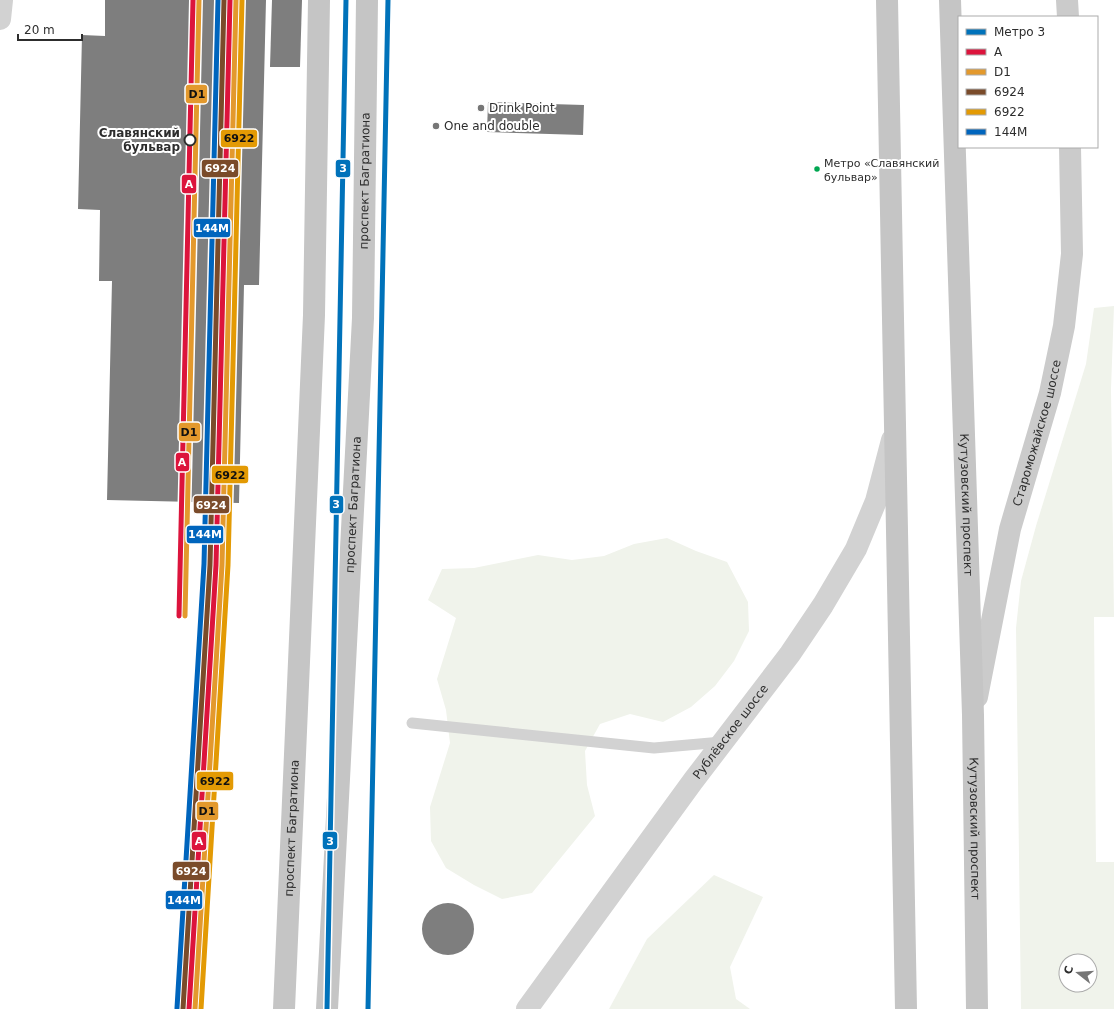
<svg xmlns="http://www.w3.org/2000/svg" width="1114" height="1009" font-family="'DejaVu Sans',sans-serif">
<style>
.green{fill:#f0f3eb;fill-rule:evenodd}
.building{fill:#7e7e7e}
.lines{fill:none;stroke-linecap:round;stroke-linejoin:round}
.service{stroke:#d2d2d2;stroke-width:11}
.minor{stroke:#d2d2d2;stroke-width:22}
.tertiary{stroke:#d2d2d2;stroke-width:22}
.secondary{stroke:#cbcbcb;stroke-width:22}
.primary{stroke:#c5c5c5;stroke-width:22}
.rail-1-casing{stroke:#fff;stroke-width:8}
.rail-2-casing{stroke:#fff;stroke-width:8}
.rail-3-casing{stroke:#fff;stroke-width:8}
.rail-4-casing{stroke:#fff;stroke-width:8}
.rail-5-casing{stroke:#fff;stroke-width:8}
.rail-1{stroke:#dc143c;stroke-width:5}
.rail-2{stroke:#e3992d;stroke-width:5}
.rail-3{stroke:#7a4b2a;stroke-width:5}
.rail-4{stroke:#e39a04;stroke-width:5}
.rail-5{stroke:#0065bd;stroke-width:5}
.metro-1-casing{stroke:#fff;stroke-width:8}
.metro-1{stroke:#0072ba;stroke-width:5}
.poi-dot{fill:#767676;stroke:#fff;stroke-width:1.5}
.stop-dot{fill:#fff;stroke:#2d2d2d;stroke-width:2}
.bus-dot{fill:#00a651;stroke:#fff;stroke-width:1.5}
.labels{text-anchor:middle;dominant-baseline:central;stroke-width:4;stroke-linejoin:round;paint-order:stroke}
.bus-label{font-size:11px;fill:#2d2d2d;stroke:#fff;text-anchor:start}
.poi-label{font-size:12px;fill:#2d2d2d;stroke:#fff;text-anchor:start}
.stop-label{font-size:12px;font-weight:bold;fill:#2d2d2d;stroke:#fff;text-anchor:end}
.street-label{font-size:12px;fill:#2d2d2d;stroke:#fff}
.line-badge{stroke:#fff;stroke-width:1.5}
.badge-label{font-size:11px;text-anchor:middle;font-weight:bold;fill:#fff}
.pale-badge-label{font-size:11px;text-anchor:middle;font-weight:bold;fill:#111}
</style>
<rect width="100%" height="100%" fill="#fff"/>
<g class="green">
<path d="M1114,306l-3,83 3,228h-20l2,245h18v147h-93l-5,-381 5,-47 15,-55 50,-162 8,-56zM1066,961h24v24h-24z"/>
<path d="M667,538l29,13 31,11 21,40 1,29 -15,30 -19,25 -24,21 -28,15 -33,-8 -30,10 -15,27 2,34 8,31 -63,77 -30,6 -28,-14 -28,-17 -15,-27 -1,-34 20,-64 -4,-33 -9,-31 19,-61 -28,-18 14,-31 32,-1 64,-13 34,5 32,-4 30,-12z"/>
<path d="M714,875l49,22 -33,70 6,32 14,10h-141l38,-70z"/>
</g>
<g class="building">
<path d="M105,0h161l-7,285h-15l-5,218 -132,-3 5,-219h-13l1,-71 -22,-1 4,-174 23,1z"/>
<path d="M272,0h30l-2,67h-30z"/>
<path d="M488,102l96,3 -1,30 -96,-3z"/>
<circle cx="448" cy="929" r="26"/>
</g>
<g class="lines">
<path class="service" d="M412,723l242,25 68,-6"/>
<path class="minor" d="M0,19l2,-19"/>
<path class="tertiary" id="s1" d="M527,1009l166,-228 97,-127 33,-49 33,-56 20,-48 16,-61"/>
<g class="secondary">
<path d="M1067,0l1,17"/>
<path id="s2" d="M977,697l33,-168 40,-136 14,-67 8,-72 -2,-107"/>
</g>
<g class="primary">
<path d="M887,0l19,1009"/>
<path id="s3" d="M950,0l23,715 4,294"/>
<path id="s4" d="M284,1009l30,-694 5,-315"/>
<path id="s5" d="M327,1009l36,-691 4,-318"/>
</g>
<defs>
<g id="rail-1">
<path d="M179,616l14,-616"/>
<path d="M189,1009l27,-444 14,-565"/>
</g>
<g id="rail-2">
<path d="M185,616l14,-616"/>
<path d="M195,1009l27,-444 14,-565"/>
</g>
<path id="rail-3" d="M183,1009l27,-444 14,-565"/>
<path id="rail-4" d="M201,1009l27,-444 14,-565"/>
<path id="rail-5" d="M177,1008l27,-444 14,-564"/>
</defs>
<use href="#rail-1" class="rail-1-casing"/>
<use href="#rail-2" class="rail-2-casing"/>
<use href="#rail-3" class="rail-3-casing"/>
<use href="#rail-4" class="rail-4-casing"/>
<use href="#rail-5" class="rail-5-casing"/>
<use href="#rail-1" class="rail-1"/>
<use href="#rail-2" class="rail-2"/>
<use href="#rail-3" class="rail-3"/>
<use href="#rail-4" class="rail-4"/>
<use href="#rail-5" class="rail-5"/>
<defs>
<g id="metro-1">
<path d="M327,1009l19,-1009"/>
<path d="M368,1009l20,-1009"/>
</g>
</defs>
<use href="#metro-1" class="metro-1-casing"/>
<use href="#metro-1" class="metro-1"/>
</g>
<g class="poi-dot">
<circle cx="481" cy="108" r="4"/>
<circle cx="436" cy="126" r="4"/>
</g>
<circle class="stop-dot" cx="190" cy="140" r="5.5"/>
<circle class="bus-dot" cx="817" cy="169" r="3.5"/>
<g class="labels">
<g class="bus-label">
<text x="824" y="163">Метро «Славянский<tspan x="824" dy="14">бульвар»</tspan></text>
</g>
<g class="poi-label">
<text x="489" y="108">Drink Point</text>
<text x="444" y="126">One and double</text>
</g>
<g class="stop-label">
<text x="180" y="133">Славянский<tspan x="180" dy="14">бульвар</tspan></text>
</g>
<g class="street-label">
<text stroke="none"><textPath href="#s5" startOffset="829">проспект Багратиона</textPath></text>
<text stroke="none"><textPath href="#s2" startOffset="271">Староможайское шоссе</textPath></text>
<text stroke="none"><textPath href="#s3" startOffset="505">Кутузовский проспект</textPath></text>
<text stroke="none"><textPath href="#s5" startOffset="505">проспект Багратиона</textPath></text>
<text stroke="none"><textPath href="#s1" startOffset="344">Рублёвское шоссе</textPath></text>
<text stroke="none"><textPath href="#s4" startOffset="181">проспект Багратиона</textPath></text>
<text stroke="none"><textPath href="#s3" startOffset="829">Кутузовский проспект</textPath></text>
</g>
</g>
<g class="line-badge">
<rect x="185" y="84" width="23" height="20" rx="4" fill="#e3992d"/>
<rect x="220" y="129" width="38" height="19" rx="4" fill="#e39a04"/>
<rect x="335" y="159" width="16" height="19" rx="4" fill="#0072ba"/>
<rect x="201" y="159" width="38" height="19" rx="4" fill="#7a4b2a"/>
<rect x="181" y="174" width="16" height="20" rx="4" fill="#dc143c"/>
<rect x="193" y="218" width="38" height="20" rx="4" fill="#0065bd"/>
<rect x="178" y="422" width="23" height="20" rx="4" fill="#e3992d"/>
<rect x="175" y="452" width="15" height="20" rx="4" fill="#dc143c"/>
<rect x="211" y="465" width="38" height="19" rx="4" fill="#e39a04"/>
<rect x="329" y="495" width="15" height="19" rx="4" fill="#0072ba"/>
<rect x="193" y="495" width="37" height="19" rx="4" fill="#7a4b2a"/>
<rect x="186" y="525" width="38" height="19" rx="4" fill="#0065bd"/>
<rect x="196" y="771" width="38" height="20" rx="4" fill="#e39a04"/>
<rect x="196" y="801" width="23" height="20" rx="4" fill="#e3992d"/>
<rect x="322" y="831" width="16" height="19" rx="4" fill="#0072ba"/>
<rect x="191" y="831" width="16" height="20" rx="4" fill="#dc143c"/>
<rect x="172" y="861" width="38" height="20" rx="4" fill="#7a4b2a"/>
<rect x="165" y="890" width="38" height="20" rx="4" fill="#0065bd"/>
</g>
<g class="badge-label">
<text x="343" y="172">3</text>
<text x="220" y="172">6924</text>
<text x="189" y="188">A</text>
<text x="212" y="232">144М</text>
<text x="182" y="466">A</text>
<text x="336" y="508">3</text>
<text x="211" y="509">6924</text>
<text x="205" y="538">144М</text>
<text x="330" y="845">3</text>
<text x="199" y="845">A</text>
<text x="191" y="875">6924</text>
<text x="184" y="904">144М</text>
</g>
<g class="pale-badge-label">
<text x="197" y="98">D1</text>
<text x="239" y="142">6922</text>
<text x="189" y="436">D1</text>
<text x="230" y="479">6922</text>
<text x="215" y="785">6922</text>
<text x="207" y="815">D1</text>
</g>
<rect x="958" y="16" width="140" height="132" fill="#ffffff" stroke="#ababab"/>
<rect x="966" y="29" width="20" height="6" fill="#0072ba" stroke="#ababab"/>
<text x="994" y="36" font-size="12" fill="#2d2d2d">Метро 3</text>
<rect x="966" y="49" width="20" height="6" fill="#dc143c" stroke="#ababab"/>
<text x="994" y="56" font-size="12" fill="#2d2d2d">A</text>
<rect x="966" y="69" width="20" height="6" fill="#e3992d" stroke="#ababab"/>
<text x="994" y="76" font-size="12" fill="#2d2d2d">D1</text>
<rect x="966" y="89" width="20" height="6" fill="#7a4b2a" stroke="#ababab"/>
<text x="994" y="96" font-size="12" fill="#2d2d2d">6924</text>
<rect x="966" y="109" width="20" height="6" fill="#e39a04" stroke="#ababab"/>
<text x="994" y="116" font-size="12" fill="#2d2d2d">6922</text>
<rect x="966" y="129" width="20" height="6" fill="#0065bd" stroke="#ababab"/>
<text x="994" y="136" font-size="12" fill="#2d2d2d">144М</text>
<g transform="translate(1078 973) rotate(287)"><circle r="19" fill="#ffffff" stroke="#ababab"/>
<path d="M0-3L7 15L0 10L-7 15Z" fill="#767676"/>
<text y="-6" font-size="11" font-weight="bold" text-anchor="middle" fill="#2d2d2d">С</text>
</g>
<path d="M18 34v6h64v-6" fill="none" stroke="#2d2d2d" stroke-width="2"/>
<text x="24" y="34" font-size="12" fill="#2d2d2d" stroke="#ffffff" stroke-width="3" paint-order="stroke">20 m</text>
</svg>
